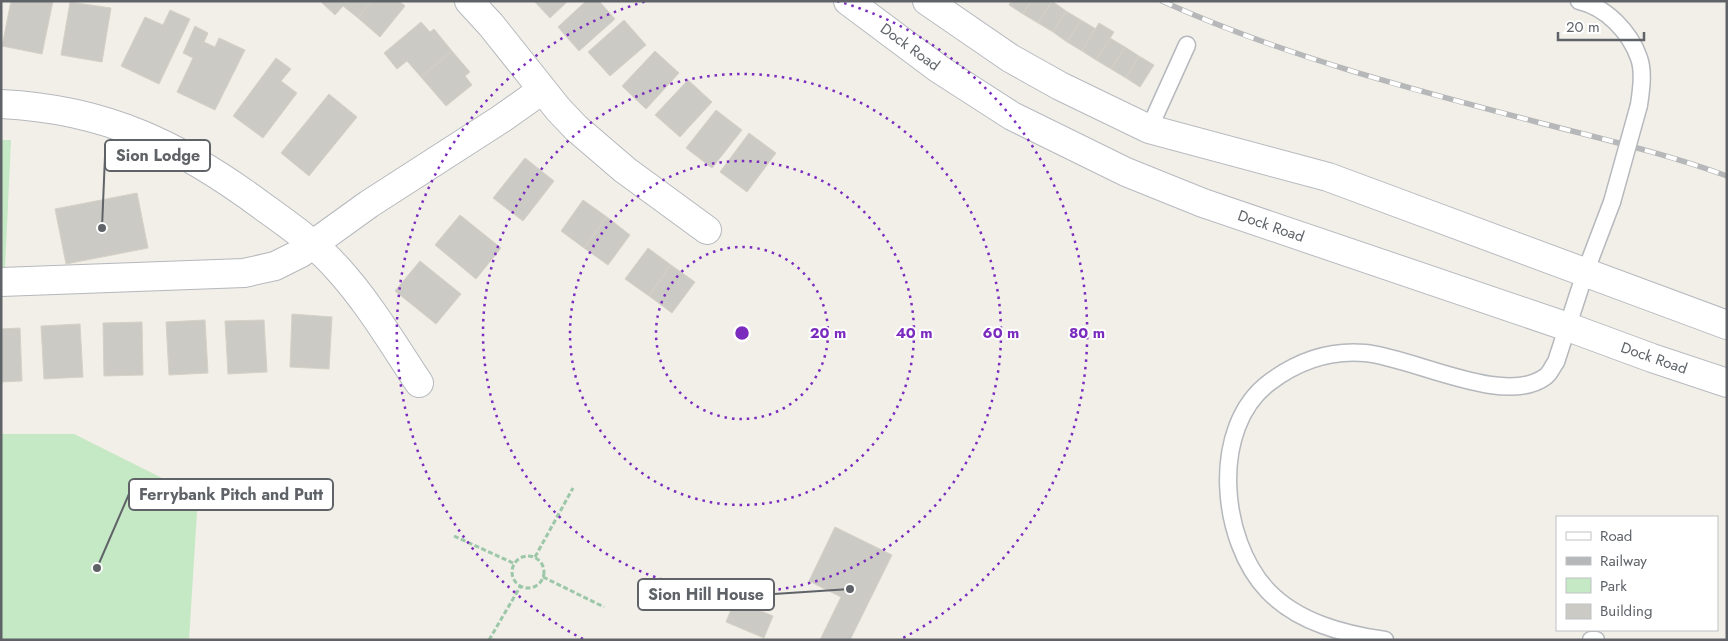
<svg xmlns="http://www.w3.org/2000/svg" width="1728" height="641" font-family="Jost,sans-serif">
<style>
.green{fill:#c5e8c5}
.building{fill:#cccac5;stroke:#d6d1c6}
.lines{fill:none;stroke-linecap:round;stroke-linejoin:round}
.service-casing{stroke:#b5b8bc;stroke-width:19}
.minor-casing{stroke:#b5b8bc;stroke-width:30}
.secondary-casing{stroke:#b6babf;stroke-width:30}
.path{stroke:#9cc7a9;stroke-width:3;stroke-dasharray:5 2.5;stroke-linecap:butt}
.service{stroke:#fff;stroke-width:16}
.minor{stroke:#fff;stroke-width:28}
.secondary{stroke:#fff;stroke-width:28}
.rail-casing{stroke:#b6b7b8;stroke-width:5.5}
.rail{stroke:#fff;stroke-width:4;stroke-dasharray:11;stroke-linecap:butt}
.service-bridge-casing{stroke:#b5b8bc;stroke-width:19;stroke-linecap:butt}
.service-bridge{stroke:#fff;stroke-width:16}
.ring{fill:none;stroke:#7b2cbf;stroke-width:2.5;stroke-dasharray:2.5 5}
.labels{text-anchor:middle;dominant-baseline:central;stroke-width:4;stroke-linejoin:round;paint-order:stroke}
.street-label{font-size:15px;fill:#5f6368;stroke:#fff}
.centre{fill:#7b2cbf;stroke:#fff;stroke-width:2.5}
.ring-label{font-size:15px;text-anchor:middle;font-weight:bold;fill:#7b2cbf;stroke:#fff;stroke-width:4;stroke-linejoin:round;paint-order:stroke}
.leader{fill:none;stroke:#5f6368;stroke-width:2}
.callout-dot{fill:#5f6368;stroke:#fff;stroke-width:2}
.callout{fill:#fff;stroke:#5f6368;stroke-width:2}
.callout-label{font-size:16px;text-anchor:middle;font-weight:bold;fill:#5f6368}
</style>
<rect width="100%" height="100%" fill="#f1efe8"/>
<g class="green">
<path d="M1,140h10l-6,128h-4z"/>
<path d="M1,434h73l124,62 -9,144h-188z"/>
</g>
<g class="building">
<path d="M11,1h42l-11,53 -40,-8z"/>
<path d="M320,1h52l-14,17 -15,-12 -8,9z"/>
<path d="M372,1h27l6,5 -25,31 -22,-19z"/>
<path d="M534,1h34l-18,17z"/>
<path d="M586,1h13l16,18 -36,32 -21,-24z"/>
<path d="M1011,1h20l-8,13 -14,-9z"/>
<path d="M1031,1h21l-14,22 -15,-9z"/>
<path d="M1052,1l14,10 -13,21 -15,-9z"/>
<path d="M70,2l41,6 -9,54 -41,-7z"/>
<path d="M170,10l20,9 -31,65 -38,-18 24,-49 18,8z"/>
<path d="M1066,11l15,9 -14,22 -14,-10z"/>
<path d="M624,20l22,25 -36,31 -22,-24z"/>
<path d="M1081,20l15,9 -14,22 -15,-9z"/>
<path d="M421,22l9,10 4,-3 18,22 -31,26 -14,-16 -10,8 -13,-16z"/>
<path d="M1099,23l15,9 -18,28 -14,-9z"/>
<path d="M195,26l13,7 -4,9 11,5 4,-9 26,12 -30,60 -38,-18 16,-34 -10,-5z"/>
<path d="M1110,38l15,9 -14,22 -15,-9z"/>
<path d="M1125,47l14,9 -13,22 -15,-9z"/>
<path d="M452,51l18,21 -5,4 7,9 -26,21 -25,-29z"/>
<path d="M655,51l24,22 -33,36 -24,-23z"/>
<path d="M1139,56l15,9 -14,22 -14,-9z"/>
<path d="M276,58l15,11 -10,12 16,12 -34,45 -30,-22z"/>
<path d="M688,80l24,22 -32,35 -25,-22z"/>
<path d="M329,94l28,23 -48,59 -28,-23z"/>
<path d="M716,110l26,20 -30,38 -26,-20z"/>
<path d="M749,133l27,20 -29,39 -27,-20z"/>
<path d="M525,158l29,23 -31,40 -30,-23z"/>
<path d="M137,193l11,55 -82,16 -11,-55z"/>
<path d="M583,200l24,17 -23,31 -23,-17z"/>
<path d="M460,215l41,33 -25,31 -41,-34z"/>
<path d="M607,217l23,18 -22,30 -24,-17z"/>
<path d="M648,248l23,17 -22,31 -24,-17z"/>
<path d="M420,261l41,33 -25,30 -41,-33z"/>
<path d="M671,265l24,17 -23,31 -23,-17z"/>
<path d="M292,314l40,3 -3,52 -39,-2z"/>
<path d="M205,320l3,53 -39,2 -3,-53z"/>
<path d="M264,320l3,52 -39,2 -3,-53z"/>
<path d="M142,322l1,53 -39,1 -1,-53z"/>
<path d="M80,324l3,53 -39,2 -3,-53z"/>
<path d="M20,328l2,53 -21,1v-53z"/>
<path d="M835,527l57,28 -42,85h-30l21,-43 -32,-16z"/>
<path d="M735,600l38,16 -9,22 -38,-16z"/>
</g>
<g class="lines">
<defs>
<g id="service">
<path d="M1579,1c27,6 51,31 60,57 5,14 2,33 0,47"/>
<path d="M1149,129l38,-84"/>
<path d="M1385,640c-42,-6 -87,-18 -117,-49 -48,-50 -59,-164 2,-209 28,-21 60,-32 95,-29 47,4 139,54 180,24 5,-3 7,-10 11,-15l29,-89 27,-71"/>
<path d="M1591,640h5"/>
</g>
<g id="minor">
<path d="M469,1l22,24 67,84 18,19 49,42 82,60"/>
<path d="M1,104c106,5 181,42 264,104 25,18 52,37 73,61 31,34 55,75 81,114"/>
<path d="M1,282l243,-9 31,-7 26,-13 68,-49 132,-85 41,-29"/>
</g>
<g id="secondary">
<path d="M848,1l91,68 73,47 114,56 77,31 365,124 84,31 75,25"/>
<path d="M927,1l83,57 50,28 89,43 179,48 399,148"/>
</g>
</defs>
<use href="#service" class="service-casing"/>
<use href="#minor" class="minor-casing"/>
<use href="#secondary" class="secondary-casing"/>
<g class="path">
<path d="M454,536l59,27"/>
<circle cx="528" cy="572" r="16"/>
<path d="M535,557l38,-69"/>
<path d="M543,577l61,30"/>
<path d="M489,640l31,-53"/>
</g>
<use href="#service" class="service"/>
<use href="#minor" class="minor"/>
<use href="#secondary" class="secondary"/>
<defs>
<path id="rail" d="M1162,1c119,54 245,87 371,120 65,17 131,32 194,55"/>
</defs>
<use href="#rail" class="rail-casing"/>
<use href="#rail" class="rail"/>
<defs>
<path id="service-bridge" d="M1612,202l27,-97"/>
</defs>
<use href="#service-bridge" class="service-bridge-casing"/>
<use href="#service-bridge" class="service-bridge"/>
</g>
<g class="ring">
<circle cx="742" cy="333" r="86"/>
<circle cx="742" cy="333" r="172"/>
<circle cx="742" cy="333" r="259"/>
<path d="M583 639A345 345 0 0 1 647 1M837 1A345 345 0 0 1 901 639"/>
</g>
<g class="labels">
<g class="street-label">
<text transform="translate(910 47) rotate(36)">Dock Road</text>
<text transform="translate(1271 226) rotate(19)">Dock Road</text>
<text transform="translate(1654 358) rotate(19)">Dock Road</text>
</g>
</g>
<circle cx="742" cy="333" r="8" class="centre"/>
<g class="ring-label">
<text x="828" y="338">20 m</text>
<text x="914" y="338">40 m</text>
<text x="1001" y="338">60 m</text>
<text x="1087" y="338">80 m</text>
</g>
<path class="leader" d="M102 228L105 156M97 568L129 494M850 589L774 594"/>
<g class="callout-dot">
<circle cx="102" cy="228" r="5"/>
<circle cx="97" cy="568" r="5"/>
<circle cx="850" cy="589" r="5"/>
</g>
<g class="callout">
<rect x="105" y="140" width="105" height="31" rx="5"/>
<rect x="129" y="479" width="204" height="31" rx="5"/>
<rect x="638" y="579" width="136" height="31" rx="5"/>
</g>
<g class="callout-label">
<text x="158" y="161">Sion Lodge</text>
<text x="231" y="500">Ferrybank Pitch and Putt</text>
<text x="706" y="600">Sion Hill House</text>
</g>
<rect width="1728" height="641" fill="none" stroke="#5f6368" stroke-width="5"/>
<rect x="1556" y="516" width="162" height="115" fill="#ffffff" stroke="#bfc1c3"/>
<rect x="1566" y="532" width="25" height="8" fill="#ffffff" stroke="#bfc1c3"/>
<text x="1600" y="541" font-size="15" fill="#5f6368">Road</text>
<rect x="1566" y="557" width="25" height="8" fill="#b6b7b8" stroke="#bfc1c3"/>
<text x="1600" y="566" font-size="15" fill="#5f6368">Railway</text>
<rect x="1566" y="578" width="25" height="15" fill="#c5e8c5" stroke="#bfc1c3"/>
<text x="1600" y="591" font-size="15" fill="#5f6368">Park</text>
<rect x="1566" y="604" width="25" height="15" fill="#cccac5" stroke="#bfc1c3"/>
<text x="1600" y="616" font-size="15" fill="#5f6368">Building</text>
<path d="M1558 32v8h86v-8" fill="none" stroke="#5f6368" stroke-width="2.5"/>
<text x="1566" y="32" font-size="15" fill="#5f6368" stroke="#ffffff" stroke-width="4" paint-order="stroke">20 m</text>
</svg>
